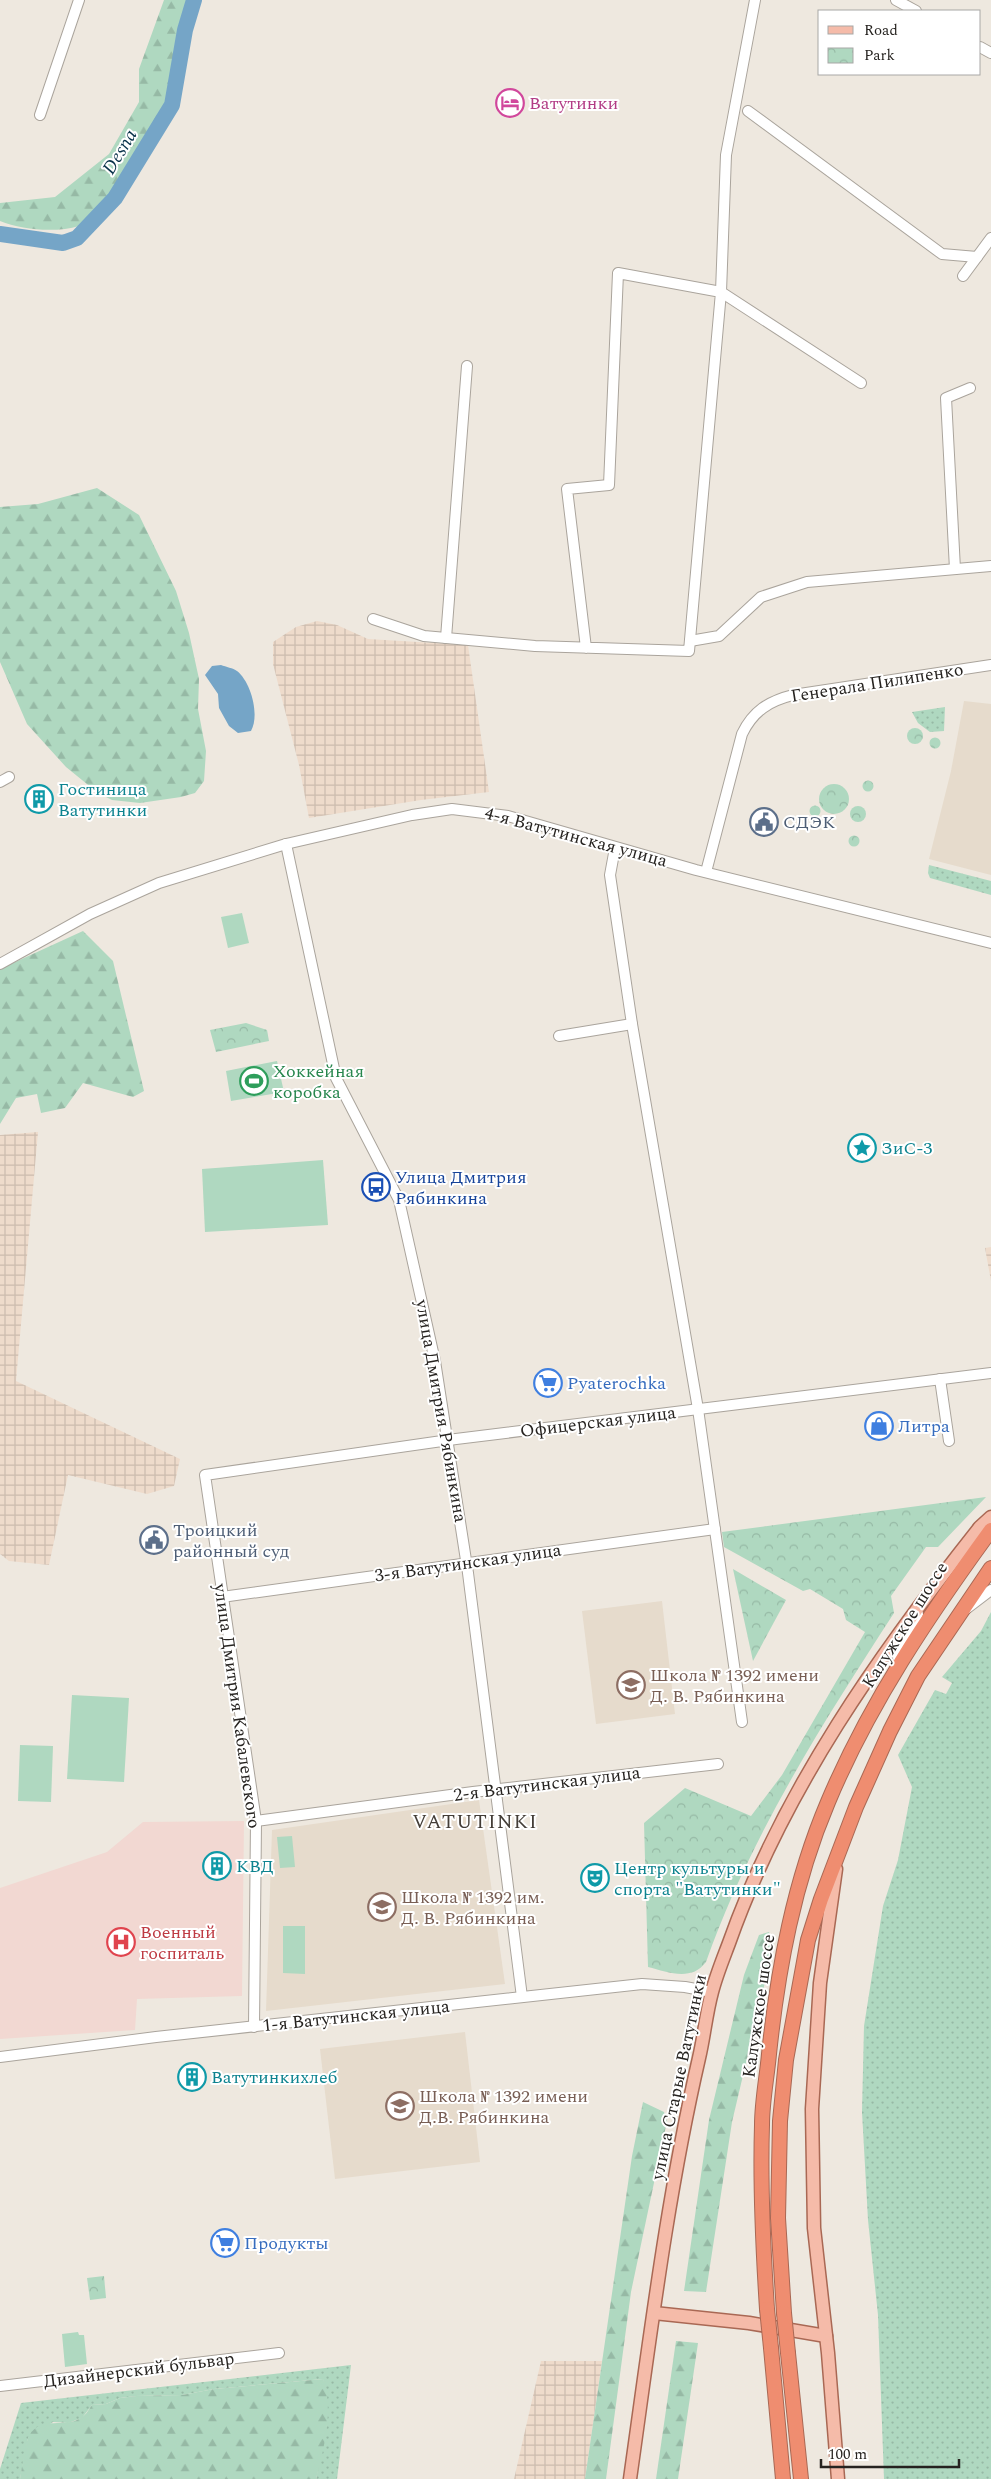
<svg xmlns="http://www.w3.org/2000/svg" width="991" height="2479" font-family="Spectral,serif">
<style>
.built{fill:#e6dbcc}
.industrial{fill:url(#industrial-grid)}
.medical{fill:#f2d8d2}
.grass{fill:url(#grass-dots)}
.forest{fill:url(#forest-firs)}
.park{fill:url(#park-crowns)}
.pitch{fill:#afd8c0}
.water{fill:#75a5c7}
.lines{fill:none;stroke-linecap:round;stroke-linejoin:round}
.river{stroke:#75a5c7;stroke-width:16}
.minor-casing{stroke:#aaa49c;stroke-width:12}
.major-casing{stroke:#a96854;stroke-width:15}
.highway-casing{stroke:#a96854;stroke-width:16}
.minor{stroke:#fff;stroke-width:10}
.major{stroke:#f5bba9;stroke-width:12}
.highway{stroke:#ef8d70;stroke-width:14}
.highway-bridge-casing{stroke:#a96854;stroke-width:16;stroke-linecap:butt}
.highway-bridge{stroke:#ef8d70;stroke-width:14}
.labels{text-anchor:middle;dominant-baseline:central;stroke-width:4;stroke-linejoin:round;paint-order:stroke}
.hotel-label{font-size:18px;fill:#b23c85;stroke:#fff;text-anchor:start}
.street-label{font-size:18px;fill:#262320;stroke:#fff}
.culture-label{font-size:18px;fill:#0d838f;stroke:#fff;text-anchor:start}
.service-label{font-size:18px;fill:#4e5e75;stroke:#fff;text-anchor:start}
.leisure-label{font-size:18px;fill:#27864d;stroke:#fff;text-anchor:start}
.transit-label{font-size:18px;fill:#164399;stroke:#fff;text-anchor:start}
.shop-label{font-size:18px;fill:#366cbe;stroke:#fff;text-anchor:start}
.education-label{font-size:18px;fill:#785e54;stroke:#fff;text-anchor:start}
.health-label{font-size:18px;fill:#be3a42;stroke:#fff;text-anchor:start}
.water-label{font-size:19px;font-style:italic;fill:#083149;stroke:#fff}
.quarter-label{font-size:20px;letter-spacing:1px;fill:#433d37;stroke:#fff}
</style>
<defs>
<pattern id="industrial-grid" width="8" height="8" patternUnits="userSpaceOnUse" patternTransform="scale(1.25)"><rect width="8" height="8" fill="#eedbcb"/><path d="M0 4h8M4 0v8" fill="none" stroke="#ccbcae"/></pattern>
<pattern id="grass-dots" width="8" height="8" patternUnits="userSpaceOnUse" patternTransform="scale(1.25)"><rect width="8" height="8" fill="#afd8c0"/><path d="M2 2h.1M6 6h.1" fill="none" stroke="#96b9a5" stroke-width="1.8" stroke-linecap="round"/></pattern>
<pattern id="forest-firs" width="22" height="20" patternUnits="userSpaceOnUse" patternTransform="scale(1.25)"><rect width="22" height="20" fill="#afd8c0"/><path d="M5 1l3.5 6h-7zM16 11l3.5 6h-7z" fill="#96b9a5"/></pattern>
<pattern id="park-crowns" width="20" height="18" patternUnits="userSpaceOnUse" patternTransform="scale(1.25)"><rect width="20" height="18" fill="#afd8c0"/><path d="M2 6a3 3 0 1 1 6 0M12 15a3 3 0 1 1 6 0" fill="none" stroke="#96b9a5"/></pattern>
</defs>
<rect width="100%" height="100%" fill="#eee8df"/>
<g class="built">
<path d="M964,701l27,3v171l-62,-16 22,-88z"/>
<path d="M662,1601l13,113 -79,10 -14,-113z"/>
<path d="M479,1800l26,184 -239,27 6,-181z"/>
<path d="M465,2032l15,130 -145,17 -15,-130z"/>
</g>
<g class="industrial">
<path d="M317,621l20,4 31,14 100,6 21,147 -68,8 -112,18 -10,-53 -26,-101v-22l23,-15z"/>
<path d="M38,1132l-22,249 164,78 -6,27 -27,8 -79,-19 -19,90 -40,-4 -9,-7v-419z"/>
<path d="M991,1247v34l-6,-33z"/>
<path d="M541,2361h61l-17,118h-71z"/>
</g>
<path class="medical" d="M244,1821l-2,175 -105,3 -2,31 -135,9v-151l107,-36 36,-30z"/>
<g class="grass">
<path d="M945,707l-1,24 -14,1 -12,-9 -6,-11z"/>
<path d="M929,865l62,16v14l-61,-17 -2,-5z"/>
<path d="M991,1612v867h-107l-6,-164 -10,-95 -6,-108 2,-86 19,-120 15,-46 14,-73 -14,-32 37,-65 11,4 6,-11 -10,-6 39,-46z"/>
<path d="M351,2365l-14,114h-21l11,-56 -4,-44 -109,10 -32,6 -46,1 -16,2 -14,6 -14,1 -10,13 -14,5 -15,-1 -25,16 -8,41h-20v-10l21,-66z"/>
</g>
<g class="forest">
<path d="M164,0h29c-8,31 -16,62 -23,93 -2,8 -1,18 -4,26 -12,32 -54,98 -87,107 -23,7 -57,4 -79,-5v-18l55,-6 54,-43 30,-52v-33z"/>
<path d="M97,488l42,27 37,76 13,42 10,46 -1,30 8,42 -2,30 -9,12 -14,4 -41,6 -28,-3 -14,-7 -32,-26 -39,-43 -27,-62v-155l38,-3z"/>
<path d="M83,931l30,30 31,130 -11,6 -50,-14 -18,25 -24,5 -4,-19 -21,4 -16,26v-155z"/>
<path d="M769,1932l5,12 -42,178 -26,170 -22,-1 25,-171 35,-145 15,-40z"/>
<path d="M643,2102l21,10 3,9 -36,171 -25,187h-21l47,-323z"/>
<path d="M676,2341l22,2 -20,136h-22z"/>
<path d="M323,2379c11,29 1,70 -7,100h-296c2,-10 5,-36 9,-43 12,-22 36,-6 53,-19 4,-2 7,-8 10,-12l14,-1 14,-6 16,-2 46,-1 32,-6z"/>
</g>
<g class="park">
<circle cx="915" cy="736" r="8"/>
<circle cx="935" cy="743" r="5.5"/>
<circle cx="868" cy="786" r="5.5"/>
<circle cx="834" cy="799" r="15"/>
<circle cx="815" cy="811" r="5.5"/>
<circle cx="858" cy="814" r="8"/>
<circle cx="854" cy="841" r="5.5"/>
<path d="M246,1023l21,7 2,11 -53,11 -6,-22z"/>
<path d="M986,1497l-48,50h-12l-35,49 3,17c-72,111 -144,224 -188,349 -15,20 -38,10 -58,5l-4,-144 41,-35 66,28 31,-41 83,-143 -19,-12 -3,-11 -33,-20 -7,2 -79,-44 -2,-15z"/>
<path d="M733,1569l53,31 -33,61z"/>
<path d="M104,2276l2,22 -16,2 -3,-22z"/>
</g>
<g class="pitch">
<path d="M242,913l7,30 -21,5 -7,-31z"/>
<path d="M277,1061l7,31 -53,9 -5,-30z"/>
<path d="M323,1160l5,65 -123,7 -3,-63z"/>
<path d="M72,1695l57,3 -5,84 -57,-3z"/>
<path d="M20,1745l33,1 -2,56 -33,-1z"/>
<path d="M292,1836l3,31 -15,1 -3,-31z"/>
<path d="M283,1926h22v48l-22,-1z"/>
<path d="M78,2332l1,3h5l3,29 -22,3 -3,-33z"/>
</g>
<path class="water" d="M221,665c5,2 12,3 16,6 14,11 23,44 14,60l-13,2 -9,-7 -10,-18 -1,-14 -13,-19 7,-9z"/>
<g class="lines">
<path class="river" d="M0,234l63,9 14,-5 38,-40 57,-93 13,-75 9,-30"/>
<defs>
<g id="minor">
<path d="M755,0l-29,155 -5,137 140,91"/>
<path d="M896,0l20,11"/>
<path d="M980,47l11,6"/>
<path d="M748,111l194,143 35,3"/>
<path d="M40,115l39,-115"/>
<path d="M963,276l28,-38"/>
<path d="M955,569l-9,-171 24,-10"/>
<path d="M373,619l51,17 111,10 154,5 32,-359 -103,-19 -9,212 -42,4 19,159"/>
<path d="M446,638l21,-272"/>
<path d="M690,641l29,-5 42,-39 46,-15 184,-16"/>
<path d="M0,782l9,-5"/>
<path d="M286,844l50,234 63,122 36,161 33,212 54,424"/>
<path d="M615,848l-5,27 22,149 66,385 44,313"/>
<path d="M706,872l36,-138c11,-23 27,-33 51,-39l198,-30"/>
<path d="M0,964l90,-50 69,-31 127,-39 126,-29 40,-6 56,7 188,54 295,73"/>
<path d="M559,1036l73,-12"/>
<path d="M940,1379l9,62"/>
<path d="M222,1597l493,-68"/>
<path d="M966,1609l25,-19"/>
<path d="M898,1658l20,-44"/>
<path d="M256,1821l217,-29 245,-28"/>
<path d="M254,2027l2,-206 -51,-346 251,-36 535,-66"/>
<path d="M0,2057l156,-20 486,-53 43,3 27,5"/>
<path d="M0,2386l279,-33"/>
</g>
<g id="major">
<path d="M836,1869l-16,114 -8,126 2,119 14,125 10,126"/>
<path d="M654,2313l95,10 77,13"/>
<path d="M630,2479c20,-141 37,-282 69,-421 5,-21 7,-44 13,-66 4,-16 11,-33 17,-49 54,-153 151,-290 251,-416l11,-10"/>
</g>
<g id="highway">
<path d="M767,2309c-4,-62 -7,-123 -5,-184 0,-24 5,-48 7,-71 9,-86 25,-172 59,-252 41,-98 101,-187 163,-272"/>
<path d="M784,2313l-6,-95 2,-97 6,-61 22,-120 13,-41 35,-92 34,-76 28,-55 73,-108"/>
<path d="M771,2348l12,131"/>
<path d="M788,2353l13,126"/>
</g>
</defs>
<use href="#minor" class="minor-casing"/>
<use href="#major" class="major-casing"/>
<use href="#highway" class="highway-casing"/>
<use href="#minor" class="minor"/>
<use href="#major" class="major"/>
<use href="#highway" class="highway"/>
<defs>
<g id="highway-bridge">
<path d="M767,2309l4,39"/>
<path d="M784,2313l4,40"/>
</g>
</defs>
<use href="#highway-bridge" class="highway-bridge-casing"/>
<use href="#highway-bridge" class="highway-bridge"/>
</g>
<defs>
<symbol id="hotel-ring" viewBox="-11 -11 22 22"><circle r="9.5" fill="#fff" stroke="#d1479c" stroke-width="1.5"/><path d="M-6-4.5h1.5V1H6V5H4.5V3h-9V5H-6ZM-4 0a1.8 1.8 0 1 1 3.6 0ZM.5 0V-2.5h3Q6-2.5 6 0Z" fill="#d1479c"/></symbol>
<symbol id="building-ring" viewBox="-11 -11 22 22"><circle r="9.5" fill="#fff" stroke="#0f9aa8" stroke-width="1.5"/><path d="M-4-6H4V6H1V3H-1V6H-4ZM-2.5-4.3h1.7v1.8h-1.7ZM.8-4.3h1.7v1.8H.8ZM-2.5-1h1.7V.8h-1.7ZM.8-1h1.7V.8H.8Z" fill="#0f9aa8"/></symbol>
<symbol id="civic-ring" viewBox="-11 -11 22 22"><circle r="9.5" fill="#fff" stroke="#5c6f8a" stroke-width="1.5"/><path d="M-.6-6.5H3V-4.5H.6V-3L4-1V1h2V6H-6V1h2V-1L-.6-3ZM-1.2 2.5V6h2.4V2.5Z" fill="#5c6f8a"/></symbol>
<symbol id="stadium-ring" viewBox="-11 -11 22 22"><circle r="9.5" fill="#fff" stroke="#2e9e5b" stroke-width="1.5"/><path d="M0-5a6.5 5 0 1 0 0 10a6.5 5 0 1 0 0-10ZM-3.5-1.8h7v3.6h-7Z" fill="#2e9e5b"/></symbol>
<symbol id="sight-ring" viewBox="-11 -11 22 22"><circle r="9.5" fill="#fff" stroke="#0f9aa8" stroke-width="1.5"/><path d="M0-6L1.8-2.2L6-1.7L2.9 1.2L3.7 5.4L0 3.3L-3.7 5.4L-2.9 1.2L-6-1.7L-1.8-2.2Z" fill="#0f9aa8"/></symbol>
<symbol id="bus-ring" viewBox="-11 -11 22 22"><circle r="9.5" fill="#fff" stroke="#1a4fb4" stroke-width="1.5"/><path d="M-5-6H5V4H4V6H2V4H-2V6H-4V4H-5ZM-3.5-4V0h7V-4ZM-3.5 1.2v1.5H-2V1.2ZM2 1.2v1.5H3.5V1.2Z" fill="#1a4fb4"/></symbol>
<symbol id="supermarket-ring" viewBox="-11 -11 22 22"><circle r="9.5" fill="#fff" stroke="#3f7fe0" stroke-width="1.5"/><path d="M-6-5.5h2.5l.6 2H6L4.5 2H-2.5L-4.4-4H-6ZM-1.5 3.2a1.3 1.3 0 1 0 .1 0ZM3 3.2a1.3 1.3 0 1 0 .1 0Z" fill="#3f7fe0"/></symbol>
<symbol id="shop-ring" viewBox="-11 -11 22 22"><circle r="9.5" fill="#fff" stroke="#3f7fe0" stroke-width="1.5"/><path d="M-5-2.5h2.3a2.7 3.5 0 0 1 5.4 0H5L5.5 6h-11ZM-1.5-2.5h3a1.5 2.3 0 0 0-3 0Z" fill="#3f7fe0"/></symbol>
<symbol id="school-ring" viewBox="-11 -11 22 22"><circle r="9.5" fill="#fff" stroke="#8d6e63" stroke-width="1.5"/><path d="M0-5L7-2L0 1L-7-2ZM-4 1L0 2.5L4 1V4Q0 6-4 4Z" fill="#8d6e63"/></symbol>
<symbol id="theatre-ring" viewBox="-11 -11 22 22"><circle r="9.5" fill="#fff" stroke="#0f9aa8" stroke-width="1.5"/><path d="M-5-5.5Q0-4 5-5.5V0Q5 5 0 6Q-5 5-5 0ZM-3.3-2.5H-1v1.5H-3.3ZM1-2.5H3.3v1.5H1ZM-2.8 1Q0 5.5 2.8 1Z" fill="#0f9aa8"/></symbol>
<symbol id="hospital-ring" viewBox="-11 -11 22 22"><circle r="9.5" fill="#fff" stroke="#e0444e" stroke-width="1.5"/><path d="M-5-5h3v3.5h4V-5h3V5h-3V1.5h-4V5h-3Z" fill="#e0444e"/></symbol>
</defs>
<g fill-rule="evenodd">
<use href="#hotel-ring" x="494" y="87" width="32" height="32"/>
<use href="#building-ring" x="23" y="783" width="32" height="32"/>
<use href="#civic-ring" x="748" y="806" width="32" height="32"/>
<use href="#stadium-ring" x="238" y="1065" width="32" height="32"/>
<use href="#sight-ring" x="846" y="1132" width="32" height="32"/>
<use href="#bus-ring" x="360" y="1171" width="32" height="32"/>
<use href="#supermarket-ring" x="532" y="1367" width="32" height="32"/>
<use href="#shop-ring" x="863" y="1410" width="32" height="32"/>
<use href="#civic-ring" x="138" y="1524" width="32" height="32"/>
<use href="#school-ring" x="615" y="1669" width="32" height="32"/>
<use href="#building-ring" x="201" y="1850" width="32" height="32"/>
<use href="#theatre-ring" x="579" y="1862" width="32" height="32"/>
<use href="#school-ring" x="366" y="1891" width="32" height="32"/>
<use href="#hospital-ring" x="105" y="1926" width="32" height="32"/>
<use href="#building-ring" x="176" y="2061" width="32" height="32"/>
<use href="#school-ring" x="384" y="2090" width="32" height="32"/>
<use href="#supermarket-ring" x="209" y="2227" width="32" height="32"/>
</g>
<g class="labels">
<g class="hotel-label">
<text x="529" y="103">Ватутинки</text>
</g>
<g class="street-label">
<text transform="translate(877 683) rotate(-9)">Генерала Пилипенко</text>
<text transform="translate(576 837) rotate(15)">4-я Ватутинская улица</text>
<text transform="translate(441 1411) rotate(80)">улица Дмитрия Рябинкина</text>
<text transform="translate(598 1422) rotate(-7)">Офицерская улица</text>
<text transform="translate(468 1563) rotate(-8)">3-я Ватутинская улица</text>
<text transform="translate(905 1625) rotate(-58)">Калужское шоссе</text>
<text transform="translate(237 1706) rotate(82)">улица Дмитрия Кабалевского</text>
<text transform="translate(547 1784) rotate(-7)">2-я Ватутинская улица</text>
<text transform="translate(759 2006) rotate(-82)">Калужское шоссе</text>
<text transform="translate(356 2016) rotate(-6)">1-я Ватутинская улица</text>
<text transform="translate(679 2077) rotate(-78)">улица Старые Ватутинки</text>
<text transform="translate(139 2370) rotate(-7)">Дизайнерский бульвар</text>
</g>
<g class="culture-label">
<text x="58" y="789">Гостиница<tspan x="58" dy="21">Ватутинки</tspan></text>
<text x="881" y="1148">ЗиС-3</text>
<text x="236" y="1866">КВД</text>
<text x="614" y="1868">Центр культуры и<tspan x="614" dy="21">спорта "Ватутинки"</tspan></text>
<text x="211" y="2077">Ватутинкихлеб</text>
</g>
<g class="service-label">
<text x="783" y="822">СДЭК</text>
<text x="173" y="1530">Троицкий<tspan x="173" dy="21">районный суд</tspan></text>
</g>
<g class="leisure-label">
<text x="273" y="1071">Хоккейная<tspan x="273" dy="21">коробка</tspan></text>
</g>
<g class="transit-label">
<text x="395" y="1177">Улица Дмитрия<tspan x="395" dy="21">Рябинкина</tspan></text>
</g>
<g class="shop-label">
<text x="567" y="1383">Pyaterochka</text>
<text x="898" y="1426">Литра</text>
<text x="244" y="2243">Продукты</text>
</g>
<g class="education-label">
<text x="650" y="1675">Школа № 1392 имени<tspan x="650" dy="21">Д. В. Рябинкина</tspan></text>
<text x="401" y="1897">Школа № 1392 им.<tspan x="401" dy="21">Д. В. Рябинкина</tspan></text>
<text x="419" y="2096">Школа № 1392 имени<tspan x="419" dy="21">Д.В. Рябинкина</tspan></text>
</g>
<g class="health-label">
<text x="140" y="1932">Военный<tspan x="140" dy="21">госпиталь</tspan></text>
</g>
<g class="water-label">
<text transform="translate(120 152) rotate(-59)">Desna</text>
</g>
<g class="quarter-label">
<text x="475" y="1822">VATUTINKI</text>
</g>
</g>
<rect x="818" y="10" width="162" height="65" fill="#ffffff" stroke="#a8a7a6"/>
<rect x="828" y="26" width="25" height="8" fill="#f5bba9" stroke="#a8a7a6"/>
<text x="864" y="35" font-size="15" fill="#262320">Road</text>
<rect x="828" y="48" width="25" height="15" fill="url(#park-crowns)" stroke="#a8a7a6"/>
<text x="864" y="60" font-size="15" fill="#262320">Park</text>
<path d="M821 2459v8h138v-8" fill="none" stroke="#262320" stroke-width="2.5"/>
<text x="828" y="2459" font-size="15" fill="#262320" stroke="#ffffff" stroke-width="4" paint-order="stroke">100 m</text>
</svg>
